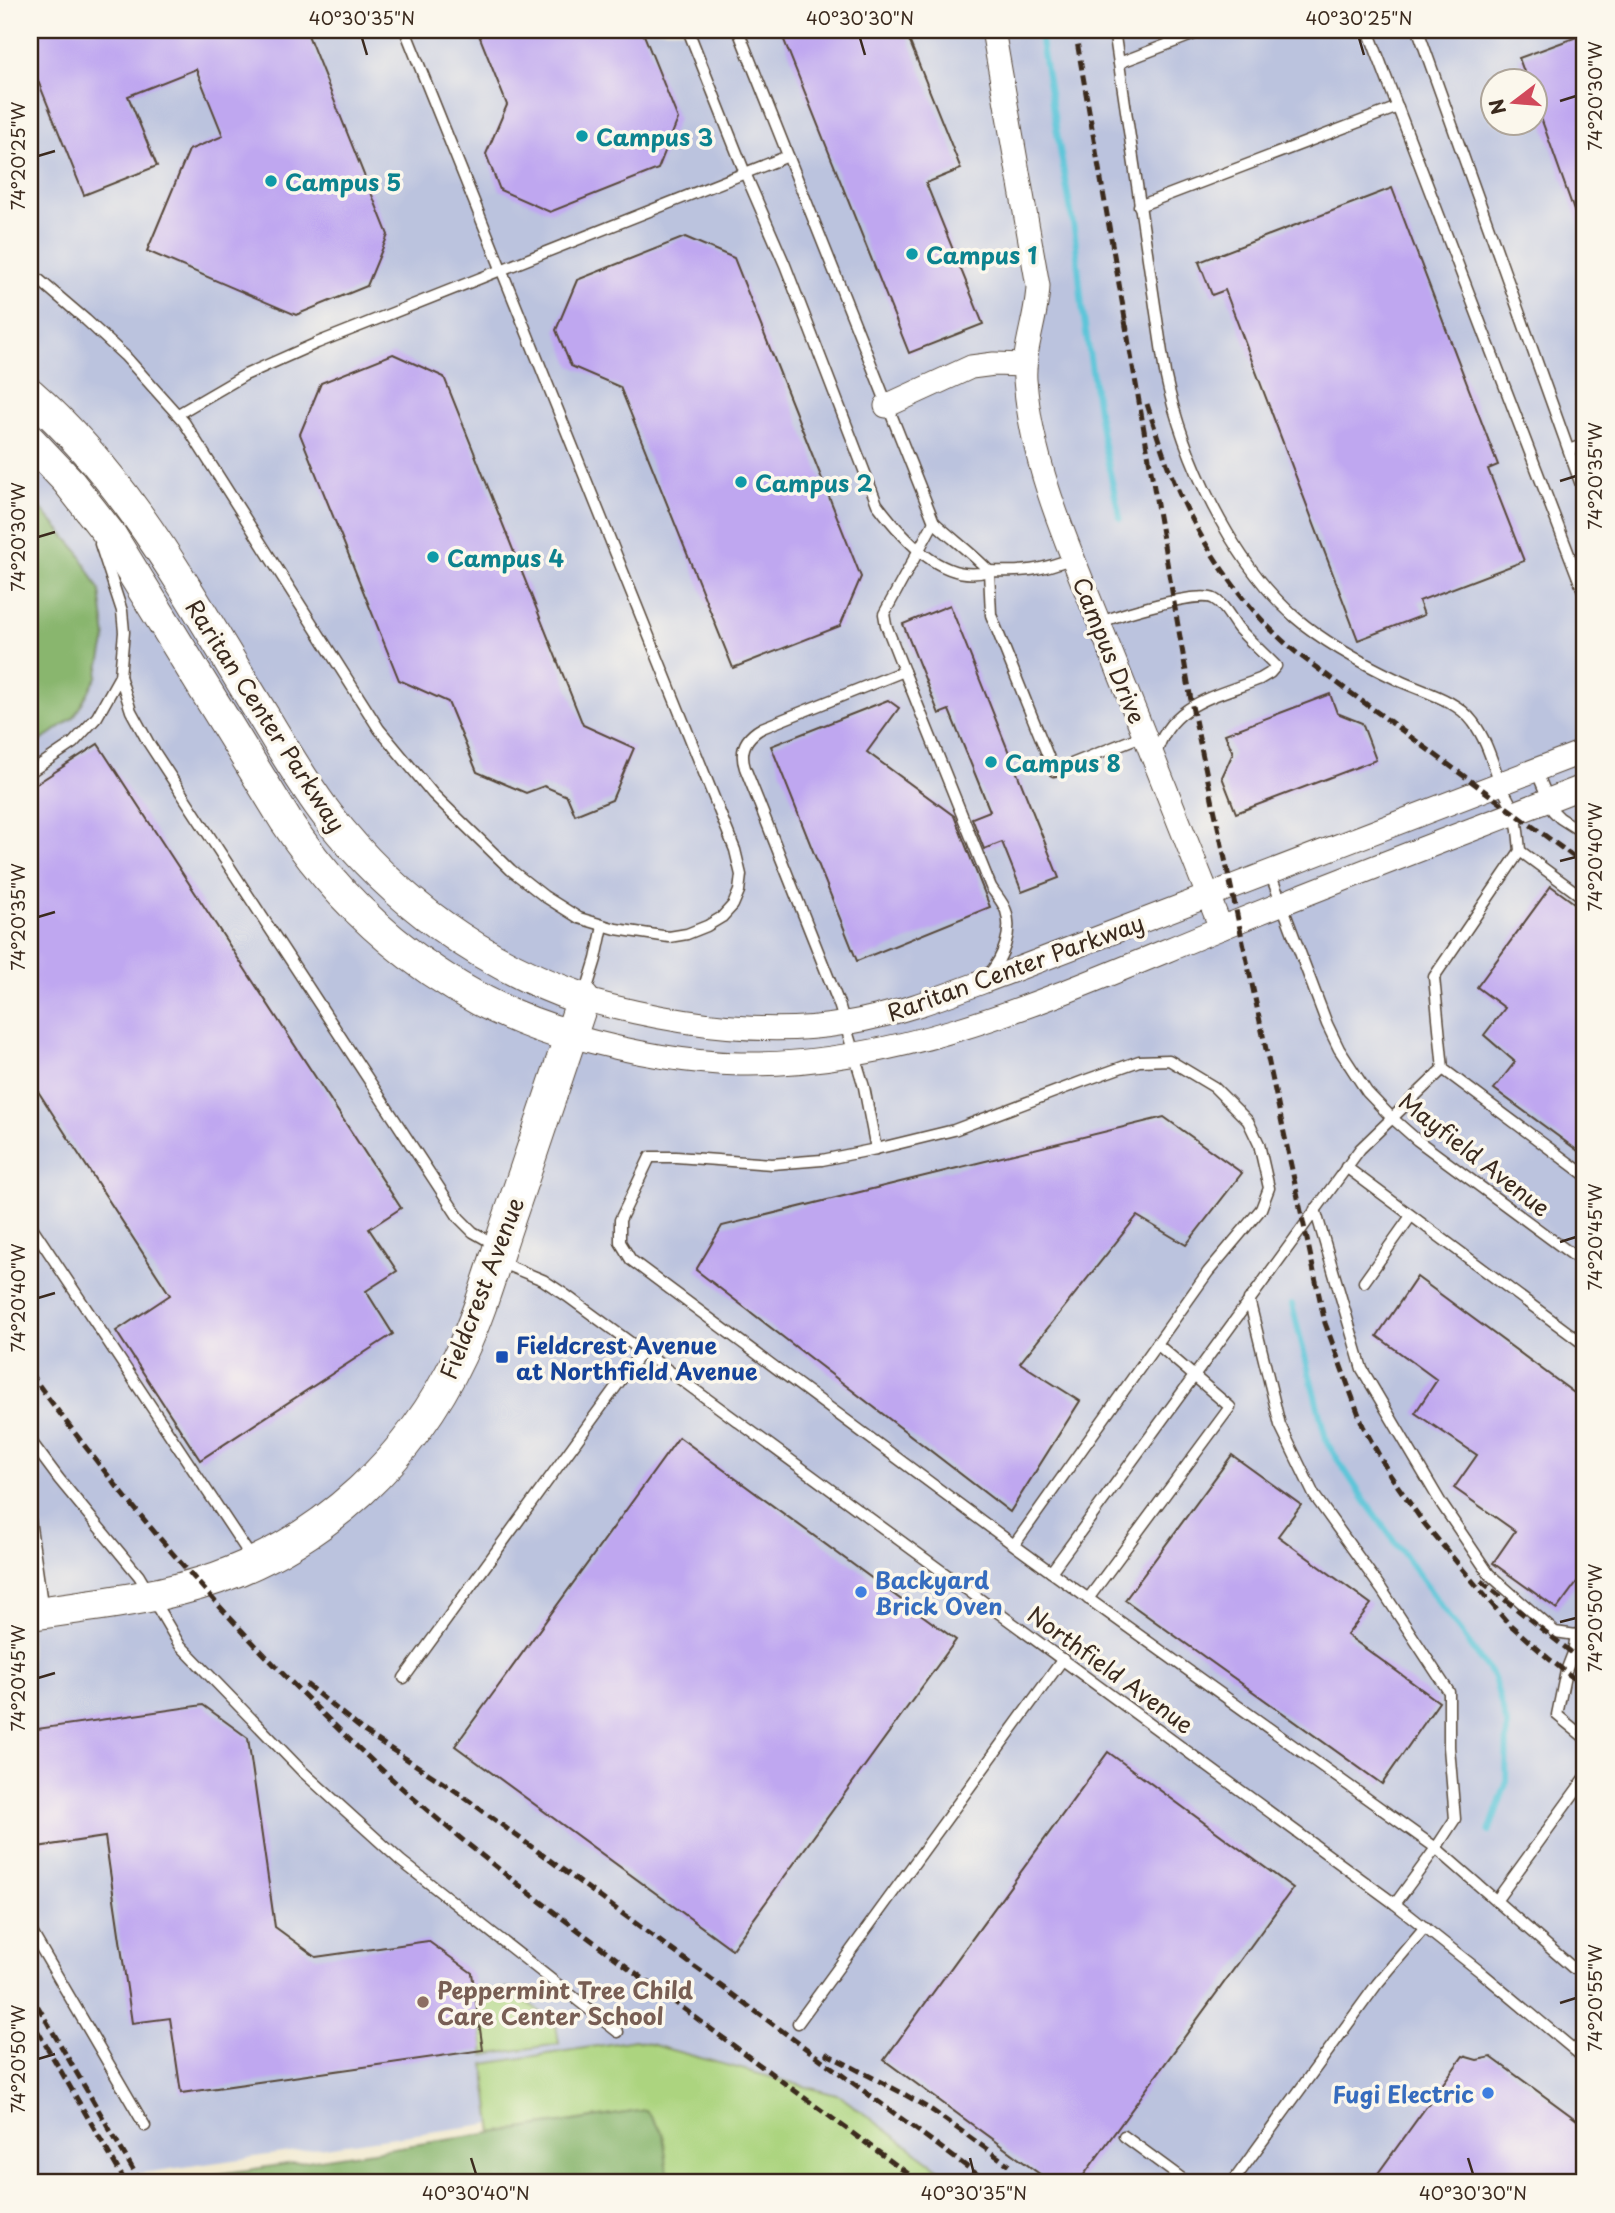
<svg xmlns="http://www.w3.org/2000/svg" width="1615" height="2213" font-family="'Playpen Sans',sans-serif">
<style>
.industrial{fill:#bbc3de;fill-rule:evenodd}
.green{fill:#acd47f;stroke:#747f4e;stroke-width:2}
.forest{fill:#89b66e;stroke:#627046;stroke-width:2}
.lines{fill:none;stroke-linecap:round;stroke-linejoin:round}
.stream{stroke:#5dc5d9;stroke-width:6}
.building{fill:#bfa7f0}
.lane-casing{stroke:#564739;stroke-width:13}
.street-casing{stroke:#564739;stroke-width:25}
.secondary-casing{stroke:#564739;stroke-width:34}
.lane{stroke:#fff;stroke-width:10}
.street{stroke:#fff;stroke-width:23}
.secondary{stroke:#fff;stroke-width:32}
.rail{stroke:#3b2a1e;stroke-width:5;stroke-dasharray:10 5;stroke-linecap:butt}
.ticks{fill:none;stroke:#3b2a1e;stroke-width:2.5}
.culture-dot{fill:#0f9aa8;stroke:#fbf7ec;stroke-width:2.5}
.transit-dot{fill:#1a4fb4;stroke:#fbf7ec;stroke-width:2.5}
.shop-dot{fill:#3f7fe0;stroke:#fbf7ec;stroke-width:2.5}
.education-dot{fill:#8d6e63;stroke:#fbf7ec;stroke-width:2.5}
.labels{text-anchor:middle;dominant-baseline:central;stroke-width:7;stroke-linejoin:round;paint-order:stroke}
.culture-label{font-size:23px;font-weight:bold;fill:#0d838f;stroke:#fbf7ec;text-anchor:start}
.street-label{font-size:23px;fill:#3b2a1e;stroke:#fbf7ec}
.transit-label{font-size:23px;font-weight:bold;fill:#164399;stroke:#fbf7ec;text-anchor:start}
.shop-label{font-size:23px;font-weight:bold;fill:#366cbe;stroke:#fbf7ec;text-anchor:start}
.education-label{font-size:23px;font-weight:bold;fill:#785e54;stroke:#fbf7ec;text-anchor:start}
.neatline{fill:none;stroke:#3b2a1e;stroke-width:2.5}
.ticks-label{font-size:18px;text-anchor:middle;fill:#3b2a1e}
</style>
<rect width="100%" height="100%" fill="#fbf7ec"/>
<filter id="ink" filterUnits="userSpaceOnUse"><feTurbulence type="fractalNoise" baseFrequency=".0143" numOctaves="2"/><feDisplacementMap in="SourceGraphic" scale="14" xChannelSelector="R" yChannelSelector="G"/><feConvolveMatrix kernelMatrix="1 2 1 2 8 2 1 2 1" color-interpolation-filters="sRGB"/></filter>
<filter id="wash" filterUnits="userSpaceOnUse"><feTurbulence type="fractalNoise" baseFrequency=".00686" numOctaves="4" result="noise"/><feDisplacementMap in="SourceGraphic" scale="28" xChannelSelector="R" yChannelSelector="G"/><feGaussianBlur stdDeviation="1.57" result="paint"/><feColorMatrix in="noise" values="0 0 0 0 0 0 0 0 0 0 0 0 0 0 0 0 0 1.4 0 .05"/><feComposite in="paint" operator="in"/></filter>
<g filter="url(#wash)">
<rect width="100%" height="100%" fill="#f1e9cf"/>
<path class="industrial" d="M30,30h1555v2153h-723l-130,-94 -660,94h-42zM1492,80h42v42h-42z"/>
<g class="green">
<path d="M509,1988l47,36 3,20 -75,11 -9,-62z"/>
<path d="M635,2040l205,56 118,87h-289l-6,-49 -17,-24 -153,23 -9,-69z"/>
</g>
<g class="forest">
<path d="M30,496l48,55 22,40 6,47 -9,39 -23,40 -44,32z"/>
<path d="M646,2110l17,24 6,49h-508z"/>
</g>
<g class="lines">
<g class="stream">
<path d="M1039,30l36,205 7,71 20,130 18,82"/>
<path d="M1292,1305l35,138 38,58 129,177 13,47 -1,59 -17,48"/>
</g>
</g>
<g id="blocks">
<g class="building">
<path d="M30,30h276l82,205 -21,51 -71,29 -149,-64 42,-101 34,-14 -27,-67 -68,27 29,70 -73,29 -54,-134z"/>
<path d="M477,30h165l36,89 -20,50 -108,43 -50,-22 -14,-36 21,-49z"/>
<path d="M780,30h125l56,139 -35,14 57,141 -74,29z"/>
<path d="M1585,34v202h-2l-48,-135v-21h-8l-8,-22z"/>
<path d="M1392,188l106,277 -10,4 36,92 -105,40 5,14 -66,25 -133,-350 -13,5 -13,-33z"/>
<path d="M685,237l49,21 127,319 -21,49 -107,42 -113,-281 -49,-21 -15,-36 21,-50z"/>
<path d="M393,354l51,23 139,348 51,23 -22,52 -37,15 -8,-19 -23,-10 -18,7 -49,-21 -29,-70 -49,-22 -99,-246 21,-51z"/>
<path d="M950,605l109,273 -37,14 -20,-50 -18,7 -12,-31 18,-7 -41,-101 -10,4 -36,-90z"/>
<path d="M1330,694l7,19 25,10 14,37 -140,53 -14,-36 11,-24 -8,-19z"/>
<path d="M888,700l11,8 -32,44 87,64 36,91 -133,54 -86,-215z"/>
<path d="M98,744l303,464 -32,21 28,42 -31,20 27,43 -193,126 -84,-129 54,-36 -140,-216v-291z"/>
<path d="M1551,886l34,25v245l-91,-67 21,-27 -31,-27 21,-27 -28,-21z"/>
<path d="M1164,1117l78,56 -56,72 -49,-29 -117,147 60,38 -70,111 -314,-242 26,-44z"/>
<path d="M1417,1277l168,124v170l-28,38 -64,-46 22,-32 -61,-43 23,-33 -62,-42 22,-33 -60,-44z"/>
<path d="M679,1437l277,203 -224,309 -277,-203z"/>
<path d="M1232,1455l69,50 -23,31 93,68 -24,31 92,67 -57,82 -257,-184z"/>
<path d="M203,1705l45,33 27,189 41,30 112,-16 44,32 11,77 -302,43 -11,-75 -38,5 -27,-186 -75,11v-118z"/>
<path d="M1108,1752l185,136 -215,295h-26l-168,-123z"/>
<path d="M1463,2056l14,4 14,-3 94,69v57h-214z"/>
</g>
</g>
</g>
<g filter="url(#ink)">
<use href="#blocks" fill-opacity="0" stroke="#564739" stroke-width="2"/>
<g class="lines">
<defs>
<g id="lane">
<path d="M688,30l57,143 40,92 92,239c25,33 65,81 112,67 -17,-18 -37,-32 -55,-49l-196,-492"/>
<path d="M1114,30l51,343c18,85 65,187 131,245 30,26 68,46 104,63 24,11 57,19 73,41 13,17 19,39 26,58 4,12 12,22 16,34 3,11 4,25 5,37l-86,126 9,92 142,106"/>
<path d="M1368,30l217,566"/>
<path d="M1418,30l167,466"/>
<path d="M1119,63l86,-33"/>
<path d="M1139,206l259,-99"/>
<path d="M30,272l56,48 39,36 59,66 195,307 54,65 78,76 33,26 35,22 37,11 53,8 18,-3 20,-8 15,-9 11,-12 6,-14 2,-16 -6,-25 -330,-820"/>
<path d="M178,414l67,-39 72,-32 471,-187"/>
<path d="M1569,450l16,-6"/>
<path d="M1073,558c-34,13 -48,14 -84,13l2,44 63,156 90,-36"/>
<path d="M1100,623c17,-8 99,-33 114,-24 10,5 17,20 24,29 12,13 25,25 38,38l-6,7 -10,6c-43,17 -91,24 -104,76"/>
<path d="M904,671l87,216c5,8 12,15 15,24 7,21 -3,47 -17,63"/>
<path d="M120,676l11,35 17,31 311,476 14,14 23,13"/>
<path d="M1536,770l17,41 7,7 25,16"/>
<path d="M30,772l43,-29 24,-26 23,-41 4,-44 -2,-21 -22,-67"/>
<path d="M1520,851l65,48"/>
<path d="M1270,873l57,151 12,25 28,43 24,25 26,23 168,124"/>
<path d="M584,998l12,-39 7,-33"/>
<path d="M876,1149l-12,-62 -25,-83 -94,-236c-6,-18 1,-31 17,-40l142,-57 -18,-46 -2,-11 50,-92"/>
<path d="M1346,1167l239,178"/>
<path d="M1315,1209l47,160 79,134 48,71 66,58 21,3 9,-6"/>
<path d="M30,1224l223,336"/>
<path d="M497,1261l46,19 24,16 828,608 87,69 103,86"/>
<path d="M1364,1282l47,-66"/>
<path d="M30,1440l29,39 80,97 40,68 123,127 99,90 217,171"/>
<path d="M30,1520l13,91"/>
<path d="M1014,1545l194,-273 53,-63 8,-21 -10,-44 -11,-23 -34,-34 -45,-27 -30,1 -53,19 -132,50 -78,19 -54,11 -50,4 -96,-7h-26l-30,63v22l11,18 383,285 37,27 385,276 19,-29 -6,-72v-55l-67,-102 -68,-95 -34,-70 -31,-126"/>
<path d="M1051,1572l309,-423 83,-80"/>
<path d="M1088,1599l142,-192 -73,-63"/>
<path d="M1576,1635l-3,18 -7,18 -9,44 28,23"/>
<path d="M404,1678l238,-327"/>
<path d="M1496,1901l89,-123"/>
<path d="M1395,1904l41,-56 137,120 12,-1"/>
<path d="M30,1929l115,197"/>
<path d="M798,2023l265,-364"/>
<path d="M1124,2136l64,47"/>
<path d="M1232,2183l145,-199 48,-57"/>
</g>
<g id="street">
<path d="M993,30l45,256c-1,32 -15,62 -13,94 7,89 46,172 78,253 40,98 79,196 118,295"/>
<path d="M886,406l85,-39 23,-3 31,1"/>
<path d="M583,999c83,23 178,39 263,24 55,-9 106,-30 158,-49l581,-223"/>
<path d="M571,1036c54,15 112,27 169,28 173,3 339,-79 496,-142 116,-47 233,-91 349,-136"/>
</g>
<g id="secondary">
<path d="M30,394c102,89 164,211 235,325 20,33 40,67 63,97 66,85 154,148 255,183 -24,71 -47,141 -71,211 -17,48 -30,99 -52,145 -48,103 -136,185 -243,223 -60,21 -125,27 -187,36"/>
<path d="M30,441l37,39 43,55 176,286c66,101 167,182 285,215"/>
</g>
</defs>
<use href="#lane" class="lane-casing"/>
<use href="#street" class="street-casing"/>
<use href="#secondary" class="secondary-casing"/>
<use href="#lane" class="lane"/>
<use href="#street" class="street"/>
<use href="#secondary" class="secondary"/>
<g class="rail">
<path d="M1075,30l52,300"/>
<path d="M1125,321l67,385 133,617 38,103 27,49 33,47 84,100 41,36 37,29"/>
<path d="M1147,404c9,27 17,55 29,82 26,60 71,127 122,168l287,211"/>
<path d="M30,1373c111,153 241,299 382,424 72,63 148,120 225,177 94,70 189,140 284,209"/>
<path d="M1481,1581l104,82"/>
<path d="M306,1684l59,48 92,60 532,391"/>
<path d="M30,1993l111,190"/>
<path d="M30,2018l96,165"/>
<path d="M825,2053l79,41 29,17 76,54"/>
</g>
</g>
</g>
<path class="ticks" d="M362,38l5,17M860,38l5,17M1359,38l5,17M1560,101l16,-5M38,156l17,-5M1560,481l16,-5M38,537l17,-5M1560,861l16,-4M38,917l17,-5M1560,1242l16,-5M38,1298l17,-5M1560,1622l16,-4M38,1678l17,-5M1560,2003l16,-5M38,2059l17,-5M471,2158l5,16M970,2158l4,16M1468,2158l5,16"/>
<g class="culture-dot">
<circle cx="582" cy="136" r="7"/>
<circle cx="271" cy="181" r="7"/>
<circle cx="912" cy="254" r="7"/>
<circle cx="741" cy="482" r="7"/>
<circle cx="433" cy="557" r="7"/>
<circle cx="991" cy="762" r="7"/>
</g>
<rect class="transit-dot" x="495" y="1350" width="14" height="14" rx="3.5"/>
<g class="shop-dot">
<circle cx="861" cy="1592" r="7"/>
<circle cx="1488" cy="2093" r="7"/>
</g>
<circle class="education-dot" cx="423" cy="2002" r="7"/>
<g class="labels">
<g class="culture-label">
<text x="596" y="136">Campus 3</text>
<text x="285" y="181">Campus 5</text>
<text x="926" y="254">Campus 1</text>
<text x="755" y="482">Campus 2</text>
<text x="447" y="557">Campus 4</text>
<text x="1005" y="762">Campus 8</text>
</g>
<g class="street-label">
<text transform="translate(1110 650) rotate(68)">Campus Drive</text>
<text transform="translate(266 715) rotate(57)">Raritan Center Parkway</text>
<text transform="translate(1015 967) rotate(-20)">Raritan Center Parkway</text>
<text transform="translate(1475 1154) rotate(38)">Mayfield Avenue</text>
<text transform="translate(481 1288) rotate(-69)">Fieldcrest Avenue</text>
<text transform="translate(1111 1669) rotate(36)">Northfield Avenue</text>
</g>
<g class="transit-label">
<text x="516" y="1344">Fieldcrest Avenue<tspan x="516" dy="26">at Northfield Avenue</tspan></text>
</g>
<g class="shop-label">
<text x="875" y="1579">Backyard<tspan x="875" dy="26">Brick Oven</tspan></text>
<text x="1474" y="2093" text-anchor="end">Fugi Electric</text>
</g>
<g class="education-label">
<text x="437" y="1989">Peppermint Tree Child<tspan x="437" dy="26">Care Center School</tspan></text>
</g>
</g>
<rect width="1615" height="2213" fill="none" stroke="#fbf7ec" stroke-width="77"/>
<g transform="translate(1514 102) rotate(254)"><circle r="33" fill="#fbf7ec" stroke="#aea59a" stroke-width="2"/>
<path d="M0-5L12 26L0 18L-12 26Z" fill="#d1495b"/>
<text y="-10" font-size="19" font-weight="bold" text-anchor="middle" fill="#3b2a1e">N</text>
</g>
<rect x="38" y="38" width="1538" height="2136" class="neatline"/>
<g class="ticks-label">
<text x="362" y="25">40°30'35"N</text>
<text x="860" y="25">40°30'30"N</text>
<text x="1359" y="25">40°30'25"N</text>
<text transform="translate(1596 96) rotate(-90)" y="6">74°20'30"W</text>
<text transform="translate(19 156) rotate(-90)" y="6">74°20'25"W</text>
<text transform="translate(1596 476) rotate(-90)" y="6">74°20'35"W</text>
<text transform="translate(19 537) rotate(-90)" y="6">74°20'30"W</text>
<text transform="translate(1596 857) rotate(-90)" y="6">74°20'40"W</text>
<text transform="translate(19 917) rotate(-90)" y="6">74°20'35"W</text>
<text transform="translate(1596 1237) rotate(-90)" y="6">74°20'45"W</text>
<text transform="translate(19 1298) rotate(-90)" y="6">74°20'40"W</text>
<text transform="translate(1596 1618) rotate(-90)" y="6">74°20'50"W</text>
<text transform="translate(19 1678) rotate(-90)" y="6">74°20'45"W</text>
<text transform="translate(1596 1998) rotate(-90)" y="6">74°20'55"W</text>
<text transform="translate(19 2059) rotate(-90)" y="6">74°20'50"W</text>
<text x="476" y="2200">40°30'40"N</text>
<text x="974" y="2200">40°30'35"N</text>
<text x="1473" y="2200">40°30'30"N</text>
</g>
</svg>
